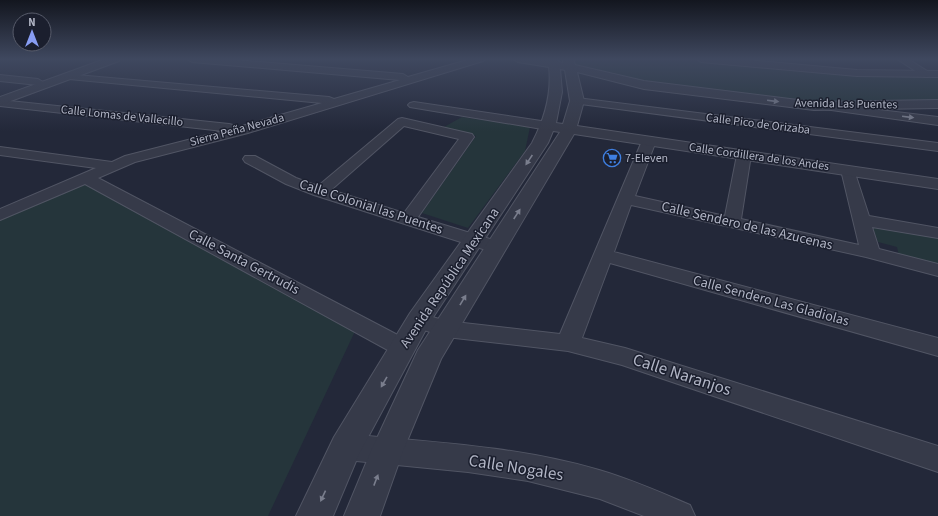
<svg xmlns="http://www.w3.org/2000/svg" width="938" height="516" font-family="'Source Sans 3',sans-serif">
<style>
.green{fill:#25353b}
.lines{fill:none;stroke-linecap:round;stroke-linejoin:round}
.minor-casing{stroke:#515564;stroke-width:2}
.tertiary-casing{stroke:#515564;stroke-width:2}
.minor{fill:#363a49;fill-rule:evenodd}
.tertiary{fill:#363a49;fill-rule:evenodd}
.oneway{fill:#7a7e8d}
.labels{text-anchor:middle;dominant-baseline:central;stroke-width:3;stroke-linejoin:round;paint-order:stroke}
.far-street-label{font-size:12px;fill:#b1b5c5;stroke:#1b1f2e}
.far-poi-label{font-size:12px;fill:#b1b5c5;stroke:#1b1f2e;text-anchor:start}
.street-label{font-size:14px;fill:#b1b5c5;stroke:#1b1f2e}
.near-street-label{font-size:17px;fill:#b1b5c5;stroke:#1b1f2e}
</style>
<rect width="100%" height="100%" fill="#232839"/>
<g class="green">
<path d="M582,59h97l42,3 127,13 90,2v24h-132l-166,-20 -62,-14 -3,-4 2,-3z"/>
<path d="M462,117l68,10 -5,24 -57,77 -46,-15 54,-77 -32,-9z"/>
<path d="M80,183l24,9 253,135 -89,189h-268v-298z"/>
<path d="M872,225l66,12v28l-39,-9 -2,-9 -19,-5z"/>
</g>
<g class="lines">
<defs>
<g id="minor">
<path d="M187,59h36l180,15 5,3 63,-18h14l-2,2 -235,72 -113,29 -37,16 313,164 4,6 -4,6 -8,3 -8,-3 -310,-170 -85,36v-11l96,-41 -96,-13v-8l112,15 13,-6 98,-25 -223,-25v-6l229,24 4,1 2,3 87,-25 -253,-24 -4,-1 -1,-2 1,-2 264,23 5,2 66,-19 -208,-18z"/>
<path d="M897,59h11l24,15 -5,3 -4,-1z"/>
<path d="M0,75l38,4 5,3 -5,3 -38,-4z"/>
<path d="M577,98l361,45v8l-365,-48 -2,-2 2,-2z"/>
<path d="M414,102l134,20 6,4 -6,4 -138,-23 -2,-2 2,-2z"/>
<path d="M821,103l117,14v8l-121,-17 -2,-2z"/>
<path d="M402,118l70,16 2,3 -56,80 85,26 2,4 -2,4 -7,2 -7,-2 -175,-56 -28,-11 -41,-22 -2,-3 2,-3h10l41,22 22,8 80,-67zM404,126l55,13 -55,74 -73,-23z"/>
<path d="M649,137l5,1 2,3 -21,55 90,20 12,-61 2,-3h10l2,3 -10,64 118,26 -18,-75 2,-3h10l16,49 69,12v10l-66,-11 7,22 59,15v12l-72,-19 -235,-52 -17,47 324,86v18l-328,-93 -28,75 43,10 313,98v26l-316,-107 -54,-14 -122,-14 -35,-11 -3,-5 3,-5 8,-3 27,8 114,13 82,-193 2,-3z"/>
<path d="M346,434c84,8 171,12 253,36 31,9 61,22 91,35l5,11h-51l-44,-17 -72,-18 -60,-9 -122,-12 -10,-4 -4,-9 4,-9z"/>
</g>
<g id="tertiary">
<path d="M105,59h15l-1,2 -119,44v-8z"/>
<path d="M513,59l35,1v-1h10l1,3 4,1v-4h10l2,6 69,16 170,21 124,-2v8l-124,2 -170,-21 -67,-17 7,29 -7,25 361,53v10l-364,-55 -133,225 -38,92 -23,65h-36l27,-65 47,-101 142,-218 -7,-1 -5,12 -118,179 -71,132 -26,62h-37l38,-79 76,-124 122,-170c13,-25 20,-49 17,-76l-31,-5zM560,69l5,1 5,31 -7,23 -7,-1 6,-31z"/>
<path d="M696,59h40l121,11 81,1v6l-81,-1 -156,-14z"/>
</g>
</defs>
<use href="#minor" class="minor-casing"/>
<use href="#tertiary" class="tertiary-casing"/>
<use href="#minor" class="minor"/>
<use href="#tertiary" class="tertiary"/>
</g>
<defs><path id="oneway-solid" d="M-6-.8H1V-3.2L6.5 0L1 3.2V.8H-6Z"/></defs>
<g class="oneway">
<use href="#oneway-solid" transform="translate(773 101) rotate(7)"/>
<use href="#oneway-solid" transform="translate(908 117) rotate(7)"/>
<use href="#oneway-solid" transform="translate(529 160) rotate(124)"/>
<use href="#oneway-solid" transform="translate(517 214) rotate(-57)"/>
<use href="#oneway-solid" transform="translate(463 300) rotate(-59)"/>
<use href="#oneway-solid" transform="translate(384 382) rotate(120)"/>
<use href="#oneway-solid" transform="translate(376 480) rotate(-69)"/>
<use href="#oneway-solid" transform="translate(323 496) rotate(115)"/>
</g>
<linearGradient id="sky" x2="0" y2="1"><stop stop-color="#13161f"/><stop offset="0.45" stop-color="#3f485f"/><stop offset="1" stop-color="#3f485f" stop-opacity="0"/></linearGradient>
<rect width="938" height="131" fill="url(#sky)"/>
<defs>
<symbol id="supermarket-ring" viewBox="-11 -11 22 22"><circle r="9.5" fill="#1b1f2e" stroke="#3f7fe0" stroke-width="1.5"/><path d="M-6-5.5h2.5l.6 2H6L4.5 2H-2.5L-4.4-4H-6ZM-1.5 3.2a1.3 1.3 0 1 0 .1 0ZM3 3.2a1.3 1.3 0 1 0 .1 0Z" fill="#3f7fe0"/></symbol>
</defs>
<g fill-rule="evenodd">
<use href="#supermarket-ring" x="602" y="148" width="20" height="20"/>
</g>
<g class="labels">
<g class="far-street-label">
<text transform="translate(846 104) rotate(1)">Avenida Las Puentes</text>
<text transform="translate(122 116) rotate(6)">Calle Lomas de Vallecillo</text>
<text transform="translate(758 124) rotate(7)">Calle Pico de Orizaba</text>
<text transform="translate(237 130) rotate(-15)">Sierra Peña Nevada</text>
<text transform="translate(759 157) rotate(8)">Calle Cordillera de los Andes</text>
</g>
<g class="far-poi-label">
<text x="625" y="158">7-Eleven</text>
</g>
<g class="street-label">
<text transform="translate(371 207) rotate(18)">Calle Colonial las Puentes</text>
<text transform="translate(747 226) rotate(13)">Calle Sendero de las Azucenas</text>
<text transform="translate(244 262) rotate(28)">Calle Santa Gertrudis</text>
<text transform="translate(450 278) rotate(-56)">Avenida República Mexicana</text>
<text transform="translate(771 301) rotate(15)">Calle Sendero Las Gladiolas</text>
</g>
<g class="near-street-label">
<text transform="translate(682 375) rotate(18)">Calle Naranjos</text>
<text transform="translate(516 468) rotate(9)">Calle Nogales</text>
</g>
</g>
<g transform="translate(32 32)"><circle r="19" fill="#1b1f2e" stroke="#575b6a"/>
<path d="M0-3L7 15L0 10L-7 15Z" fill="#889df3"/>
<text y="-6" font-size="11" font-weight="bold" text-anchor="middle" fill="#b1b5c5">N</text>
</g>
</svg>
